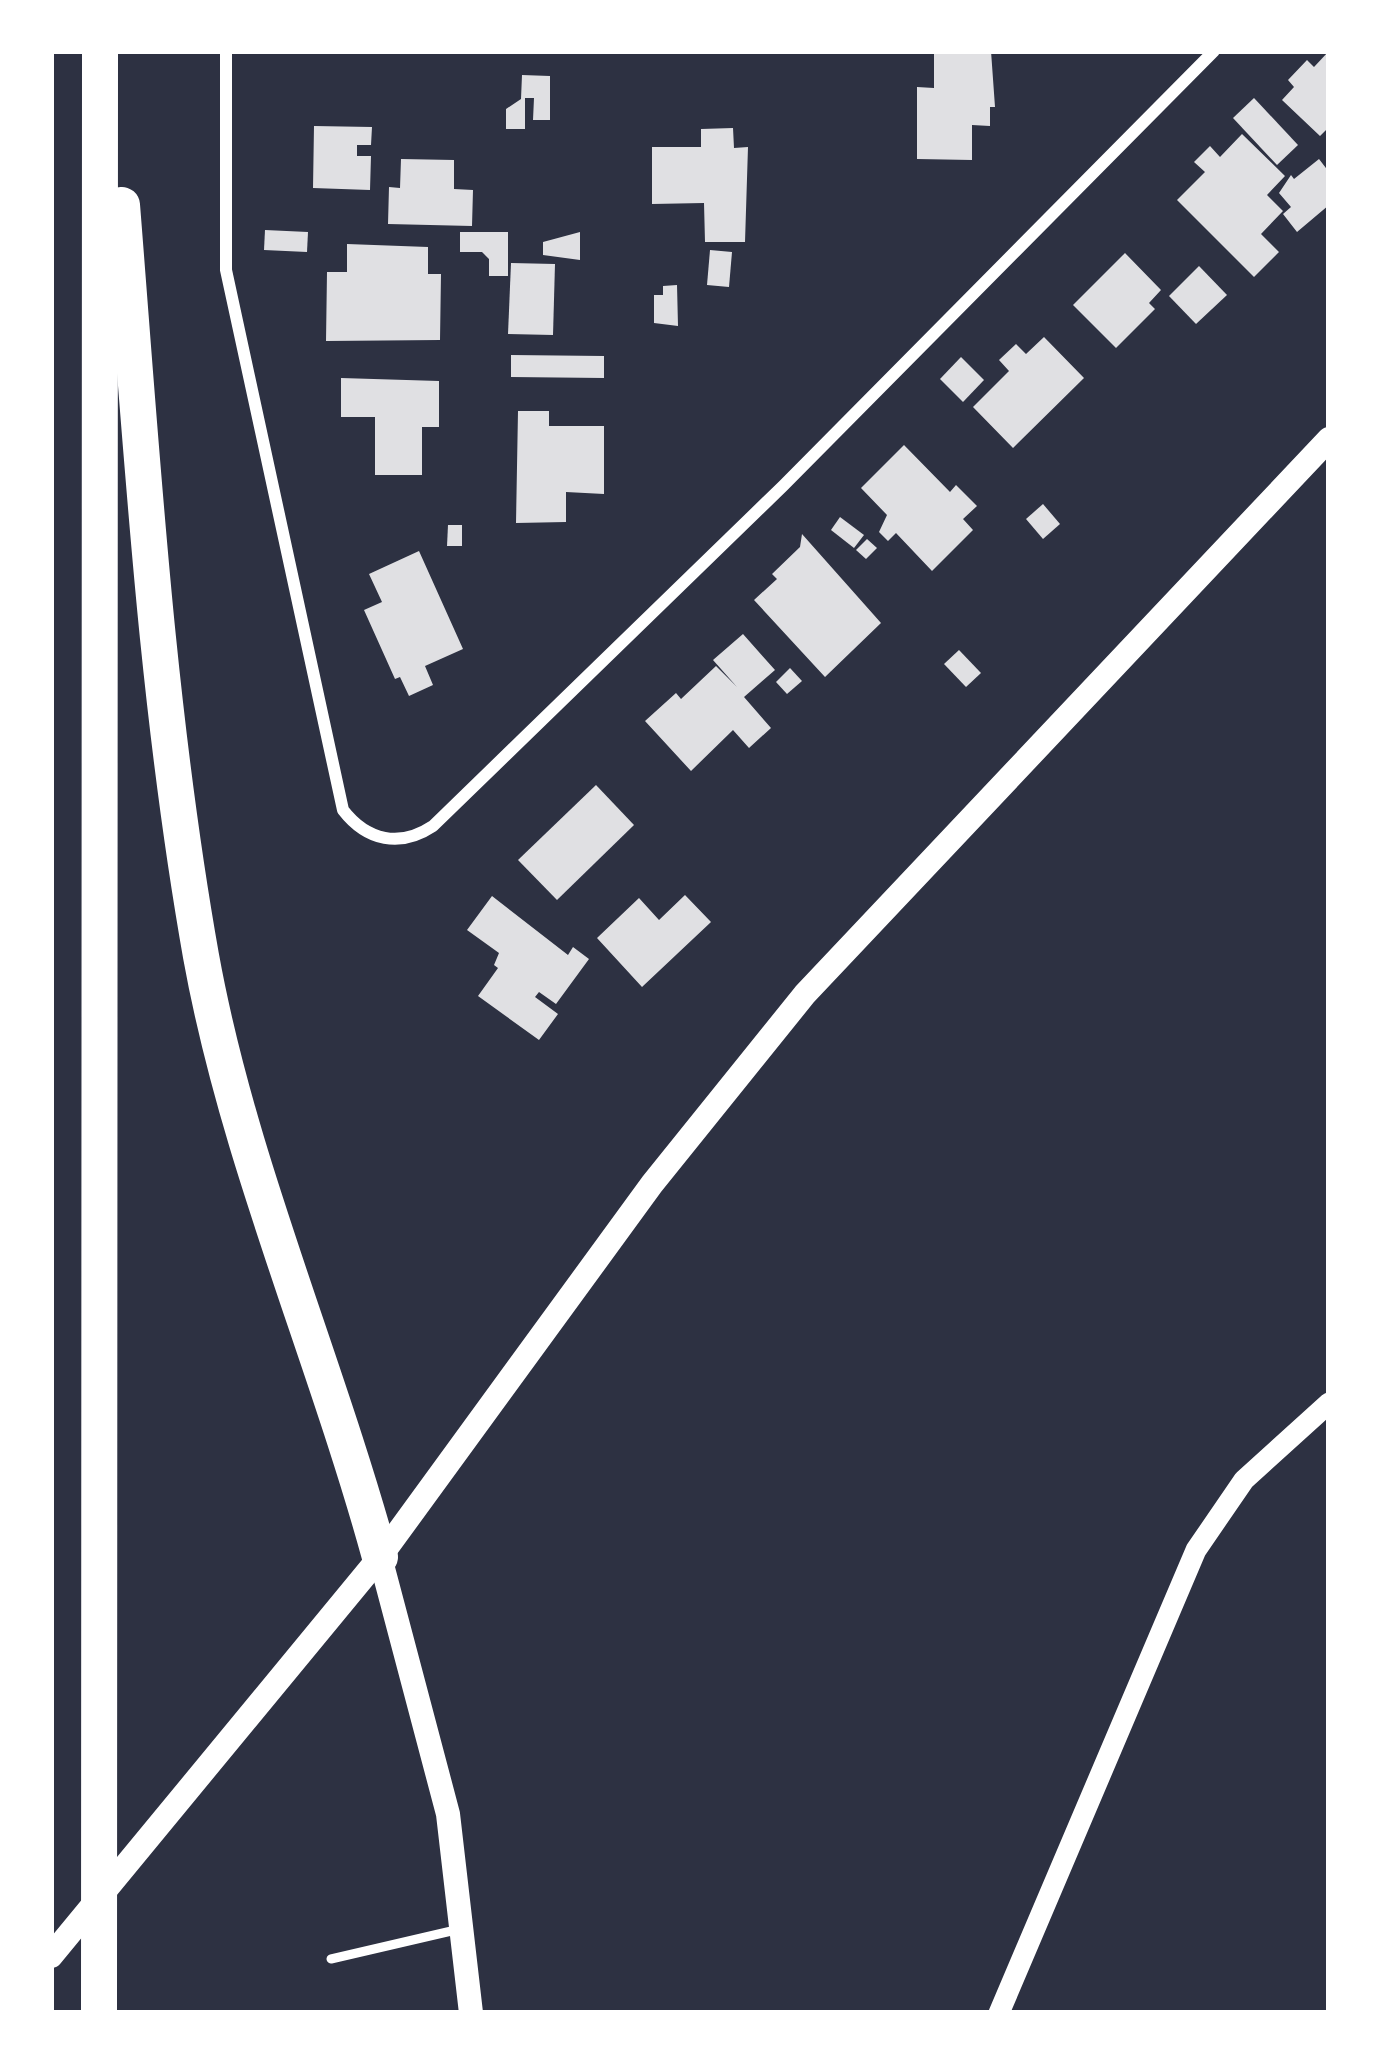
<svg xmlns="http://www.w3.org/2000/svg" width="1380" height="2064" font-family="Lato,sans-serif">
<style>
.building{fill:#e0e0e3}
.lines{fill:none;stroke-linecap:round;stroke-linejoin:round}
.service{stroke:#fff;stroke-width:9}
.minor{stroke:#fff;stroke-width:12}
.tertiary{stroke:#fff;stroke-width:21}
.secondary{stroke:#fff;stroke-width:24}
.motorway{stroke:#fff;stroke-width:36}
</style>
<rect width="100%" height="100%" fill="#2d3142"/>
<g class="building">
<path d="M934,51h57l4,56h-5v19l-18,-1v35l-55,-1v-72l17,1z"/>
<path d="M1329,51v76l-9,9 -38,-36 12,-13 -6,-7 19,-20 7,7z"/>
<path d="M522,75l28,1v44h-17l1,-22h-9v31h-19v-20l15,-10z"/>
<path d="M1254,98l44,47 -21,20 -44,-47z"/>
<path d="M314,126l58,1 -1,18h-14v11h14l-1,34 -57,-2z"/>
<path d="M733,128l1,20 14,-1 -3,95h-40l-1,-39 -52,1v-57h49v-18z"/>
<path d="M1242,134l43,42 -18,19 16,16 -22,23 18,18 -25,25 -77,-77 28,-28 -11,-10 16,-16 10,11z"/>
<path d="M401,159l53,1v29l19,1 -1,36 -84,-2 1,-37 11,1z"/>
<path d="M1319,159l10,13v33l-32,27 -14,-18 8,-7 -12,-14 12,-18 3,4z"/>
<path d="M265,230l43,2 -1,20 -43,-2z"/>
<path d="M460,232h48v44h-19v-17l-7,-7h-22z"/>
<path d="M580,232v28l-37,-5v-13z"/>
<path d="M347,244l81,3v27h13l-1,66 -114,1 1,-69h20z"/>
<path d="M710,250l22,2 -3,35 -22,-2z"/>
<path d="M1125,253l36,37 -12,13 6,6 -39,39 -43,-43z"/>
<path d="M511,263l44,1 -2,71 -45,-1z"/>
<path d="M1199,266l28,29 -31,29 -27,-28z"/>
<path d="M677,285l1,41 -24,-3v-28h9v-9z"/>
<path d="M1044,337l40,41 -71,70 -40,-41 36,-36 -10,-11 17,-16 10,10z"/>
<path d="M511,355l93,1v22l-93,-1z"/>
<path d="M961,357l23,23 -21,22 -23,-23z"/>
<path d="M341,378l98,3v46h-17v48h-47v-58h-34z"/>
<path d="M518,411h31v15h55v68l-38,-2v30l-50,1z"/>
<path d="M904,445l46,47 6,-7 21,21 -14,13 10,11 -41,41 -36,-38 -8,8 -9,-9 8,-17 -26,-27z"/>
<path d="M1043,504l17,20 -17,15 -17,-20z"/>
<path d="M840,517l24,18 -10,13 -23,-18z"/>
<path d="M448,525h14v21h-15z"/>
<path d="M802,534l79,89 -56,54 -71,-77 23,-21 -5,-5 28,-27z"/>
<path d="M867,539l10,9 -11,11 -10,-9z"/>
<path d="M419,551l44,98 -38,17 8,19 -24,11 -9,-19 -5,2 -31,-69 18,-8 -13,-28z"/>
<path d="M743,634l32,36 -31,27 27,31 -22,20 -16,-18 -42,41 -46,-50 31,-28 5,6 35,-33 21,21 -24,-27z"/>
<path d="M959,650l22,23 -15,14 -22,-23z"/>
<path d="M790,668l12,13 -15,13 -11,-12z"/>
<path d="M596,785l38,40 -77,75 -39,-40z"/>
<path d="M685,895l26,27 -69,65 -45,-49 42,-40 20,22z"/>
<path d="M492,896l76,59 5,-8 16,12 -33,45 -17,-12 -4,5 23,17 -19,26 -61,-44 20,-28 -4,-3 5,-12 -32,-23z"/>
</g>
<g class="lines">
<path class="service" d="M331,1959l129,-30"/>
<path class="minor" d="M226,51v219l117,540c24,31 57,38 90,16l350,-340 431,-435"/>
<path class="tertiary" d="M999,2013l197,-463 48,-70 85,-77"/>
<g class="secondary">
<path d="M380,1557l68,257 23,199"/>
<path d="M51,1956l329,-399 272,-373 153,-190 524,-555"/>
</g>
<g class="motorway">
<path d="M122,205c20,251 35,503 79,751 37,205 124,400 179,601"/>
<path d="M99,2013l1,-1962"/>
</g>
</g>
<rect width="1380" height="2064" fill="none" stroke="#ffffff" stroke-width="108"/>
</svg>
